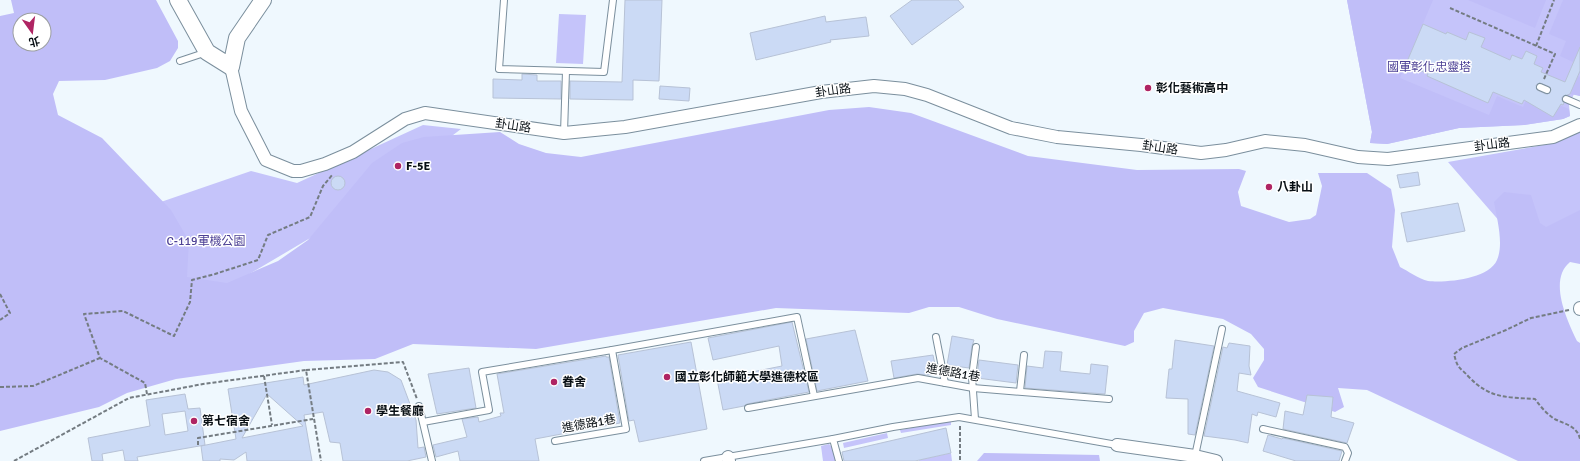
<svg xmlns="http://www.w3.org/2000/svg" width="1580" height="461" font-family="Signika,'Noto Sans TC',sans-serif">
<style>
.green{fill:#c5c4fa}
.forest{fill:#c0bef8;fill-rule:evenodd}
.building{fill:#cbdaf5;stroke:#b7c2d6;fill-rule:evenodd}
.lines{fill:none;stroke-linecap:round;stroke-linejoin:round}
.lane-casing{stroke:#7b8f9d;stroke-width:8}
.street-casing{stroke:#7b8f9d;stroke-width:14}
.secondary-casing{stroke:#7b8f9d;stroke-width:18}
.path{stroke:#747c82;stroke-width:2;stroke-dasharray:4 2;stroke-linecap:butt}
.lane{stroke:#fff;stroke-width:6}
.street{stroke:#fff;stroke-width:12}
.secondary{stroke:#fff;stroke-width:16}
.poi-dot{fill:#af2463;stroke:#fff;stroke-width:1.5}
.labels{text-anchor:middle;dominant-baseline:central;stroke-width:3;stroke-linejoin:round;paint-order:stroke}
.park-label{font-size:12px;fill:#4d4195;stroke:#fff}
.poi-label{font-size:12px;font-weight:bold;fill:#080f14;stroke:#fff;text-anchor:start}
.street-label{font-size:12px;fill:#080f14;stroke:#fff}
</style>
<rect width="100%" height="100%" fill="#eff8fe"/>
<g class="green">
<path d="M1347,0h233v96l-6,-2 -5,11 1,11 -7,3 -39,6 -65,3 -72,16 -17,-1 2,-11z"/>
<path d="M559,14l27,1 -3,49 -27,-1z"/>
<path d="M423,125l38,4 -117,89 -130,77 -50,-11 -41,-69 128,-44 46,12z"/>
<path d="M1580,132v87l-53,34 -79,-91 107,-19z"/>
<path d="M951,421v4l-50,8 -1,-3z"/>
<path d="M887,433l1,5 -44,10 -1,-5z"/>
<path d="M829,444l5,5 2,12h-13l-2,-15z"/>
<path d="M951,453l1,8h-33v-1z"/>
</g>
<g class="forest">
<path d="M11,0h145l22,41v7l-8,13 -13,7 -52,12 -46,1 -6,13 5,21 44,23 69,72 18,31 -2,36 40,6 51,-22 30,-21 64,-77 30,-20 22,-6 76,-5 19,12 27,9 35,4 248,-47 40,-3 42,6 117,43 109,14 102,-1 7,2 -8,21 3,14 48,16 21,-3 6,-4 6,-29 -4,-13h49l24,16 4,21 -3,37 8,20c8,4 19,12 28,14 18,2 61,-2 69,-21 7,-16 0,-41 -3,-58l10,-10 27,3 9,28 6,4 34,-17v54l-10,-2c-22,18 -3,58 7,79l3,2v118h-62l-151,-71 -29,-2 6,19 -9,5 -77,-25 -5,-9 11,-18v-11l-13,-15 -28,-15 -60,-11 -19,5 -10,18v11l-9,4 -128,-27 -38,-12h-30l-20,6 -133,-5 -240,41 -123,-5 -38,15 -71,2 -128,18 -49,14 -28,14 -99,24v-415l14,-3zM20,20h24v24h-24z"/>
<path d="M1347,0h86l-33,78 89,37 8,-19 26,11 9,-21 9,4 1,8 27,11 1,7 -7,3 -39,6 -65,3 -72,16 -17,-1 2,-11z"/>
<path d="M1468,0h78l-11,28z"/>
<path d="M1563,0h17v53h-2l-5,9 -13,-6 6,-15 -17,-7z"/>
<path d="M1578,76l2,1v19l-10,-2z"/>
<path d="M984,453l115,2 1,6h-123z"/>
</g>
<g class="building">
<path d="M625,0h37l-3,81 -26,-1v20l-63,-1v-18l52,1z"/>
<path d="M912,0h46l6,7 -52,38 -22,-29z"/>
<path d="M825,16l1,6 40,-5 3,19 -39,4 1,2 -75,18 -6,-27z"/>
<path d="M1423,24l23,10 1,-2 19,8 3,-8 16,6 -4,9 29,13 2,-5 10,4 4,-8 11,5 -3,8 9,4 -2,4 24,10 15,-35v24l-10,23 -8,3v3l2,3 -1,2 -2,-1 -8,13 -29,-17 -2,4 -29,-12 -5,11 -61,-27 1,-2 -22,-10zM1540,83l10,4 1,3 -1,3 -4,1 -9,-4 -1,-5z"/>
<path d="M522,74l15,1v6h24v18l-68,-1v-19l29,1z"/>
<path d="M660,86l30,2 -1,13 -30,-2z"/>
<path d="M1418,172l2,13 -20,3 -3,-13z"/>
<circle cx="338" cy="183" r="7"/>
<path d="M1458,203l7,28 -58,11 -6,-29z"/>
<path d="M792,322l17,70 -62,12 -3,2 -21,4 -6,-31 65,-13 -3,-20 -66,14 -5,-22z"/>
<path d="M855,330l13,51 -51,10 -11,-52z"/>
<path d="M952,336l22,4 -2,6 -3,22 -22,-3z"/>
<path d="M1175,340l39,6 -19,89 -7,-1v-35l-22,-1 3,-29h3z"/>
<path d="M691,342l16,87 -68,13 -5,-22 -5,1 -11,-66z"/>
<path d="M1229,343l21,3 -1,20 2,9 -12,-2 -2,18 43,12 -4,14 -18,-5 -1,4 -5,-2 -4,29 -13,-3 -31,-4 19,-89 4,1z"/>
<path d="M1045,351l17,1 -2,19 30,3 1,-10 17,2 -3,28 -80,-6 2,-22 16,2z"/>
<path d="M933,355l4,19 -9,1 -11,-1 -23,4 -3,-17z"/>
<path d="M606,356v1h3l11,66 -85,16 4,22h-79l-2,-10 -22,6 -3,-12 34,-8 -5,-18 16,-2 1,5 22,-6 -1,-3h4l-7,-39z"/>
<path d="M979,360l39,5 -2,18 -39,-5z"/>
<path d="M469,368l7,40 -39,6 -9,-40z"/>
<path d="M374,370l14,2 13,8 15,40 2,28 6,-1 2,10 -19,4h-64l-3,-18 -10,-1 -7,-30 -19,3 8,46h-65l-1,-9 -12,8 -14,-1v2h-17l-2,-15 35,-7 -8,-50 75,-12 1,8zM267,394l36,32 -61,12z"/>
<path d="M185,394l3,15 12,-1 5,37 -68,12 1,4h-13l-2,-11 -21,4 1,7h-11l-4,-23 62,-12 -4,-26zM185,411l3,20 -23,4 -3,-21z"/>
<path d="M1307,395l26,2 -2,20 23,6 -7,20 -64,-14 2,-18 18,4z"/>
<path d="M946,428l5,25 -36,8h-71l-2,-9z"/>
<path d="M1268,435l14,4 1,-1 59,13 -3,10h-43l-33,-10z"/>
</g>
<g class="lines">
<defs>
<g id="lane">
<path d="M504,0l-5,69 105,3 9,-72"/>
<path d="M180,61l27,-9"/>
<path d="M1540,87l7,3"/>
<path d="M1566,99l14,6"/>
<path d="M564,133l2,-62"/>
<path d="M936,337l9,46"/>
<path d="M1020,391l4,-36"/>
<path d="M419,406l13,55"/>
<path d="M748,408l170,-30 55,10 136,11"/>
<path d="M975,419l-3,-42 4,-30"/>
<path d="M423,422l66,-12 -7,-38 130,-22 185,-33 17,79"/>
<path d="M1263,429l82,18 3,6 -3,8"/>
<path d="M555,441l71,-12 -14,-79"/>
<path d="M1195,456l27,-127"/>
<path d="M704,461l129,-22"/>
<path d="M839,461l-6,-22 60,-12 66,-10 158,28"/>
</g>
<g id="street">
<path d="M231,67l10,44 25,49 27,11h8l24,-7 28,-12 52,-33 20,-6 139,20 61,-6 196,-35 53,-6 31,3 22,6 84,33 46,9 84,8 60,8 25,-3 39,-9 40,4 53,12 30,2 165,-22 27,-12"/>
<path d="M1580,308v1"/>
<path d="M1117,445l78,11 21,5"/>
<path d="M728,457l1,4"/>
</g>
<path id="secondary" d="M178,0l29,52 24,15 6,-29 26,-38"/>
</defs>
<use href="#lane" class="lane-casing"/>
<use href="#street" class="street-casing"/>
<use href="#secondary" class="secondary-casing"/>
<g class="path">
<path d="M1450,8l105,46 -11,25"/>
<path d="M1536,46l18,-46"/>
<path d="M0,294l10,19 -10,7"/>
<path d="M1569,310l-38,8 -25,12 -44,18 -8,6c4,16 5,12 15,23 21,22 38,20 66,22 5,7 11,14 18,19 10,6 24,7 27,21"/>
<path d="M306,370l97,-8 14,37"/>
<path d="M264,376l8,49"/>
<path d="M0,387l33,-1 67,-28"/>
<path d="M147,394l-2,-11 -45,-25 -16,-44 39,-3 51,25 16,-34 2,-22 23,-6 43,-14 10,-25 42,-18 13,-31 10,-12"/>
<path d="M960,426v35"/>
<path d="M198,445v-7l115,-19"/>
<path d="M14,461l115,-63 74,-14 103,-14 15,91"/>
</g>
<use href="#lane" class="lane"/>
<use href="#street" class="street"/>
<use href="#secondary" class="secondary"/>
</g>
<g class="poi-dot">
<circle cx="1148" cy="88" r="4"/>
<circle cx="398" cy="166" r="4"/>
<circle cx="1269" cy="187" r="4"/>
<circle cx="667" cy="377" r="4"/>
<circle cx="554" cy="382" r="4"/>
<circle cx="368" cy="411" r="4"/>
<circle cx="194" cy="421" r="4"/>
</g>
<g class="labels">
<g class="park-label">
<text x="1429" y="67">國軍彰化忠靈塔</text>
<text x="206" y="241">C-119軍機公園</text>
</g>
<g class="poi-label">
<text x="1156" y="88">彰化藝術高中</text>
<text x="406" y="166">F-5E</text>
<text x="1277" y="187">八卦山</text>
<text x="675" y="377">國立彰化師範大學進德校區</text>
<text x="562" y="382">眷舍</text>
<text x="376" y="411">學生餐廳</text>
<text x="202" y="421">第七宿舍</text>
</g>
<g class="street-label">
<text transform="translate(833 91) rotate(-8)">卦山路</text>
<text transform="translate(513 126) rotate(8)">卦山路</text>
<text transform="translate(1492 145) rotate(-7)">卦山路</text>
<text transform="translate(1160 148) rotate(8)">卦山路</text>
<text transform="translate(953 373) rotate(10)">進德路1巷</text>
<text transform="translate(589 424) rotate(-10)">進德路1巷</text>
</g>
</g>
<g transform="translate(32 32) rotate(166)"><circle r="19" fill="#ffffff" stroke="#9c9fa1"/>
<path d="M0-3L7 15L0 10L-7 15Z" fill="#af2463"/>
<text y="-6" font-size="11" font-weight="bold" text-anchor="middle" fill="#080f14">北</text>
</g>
</svg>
